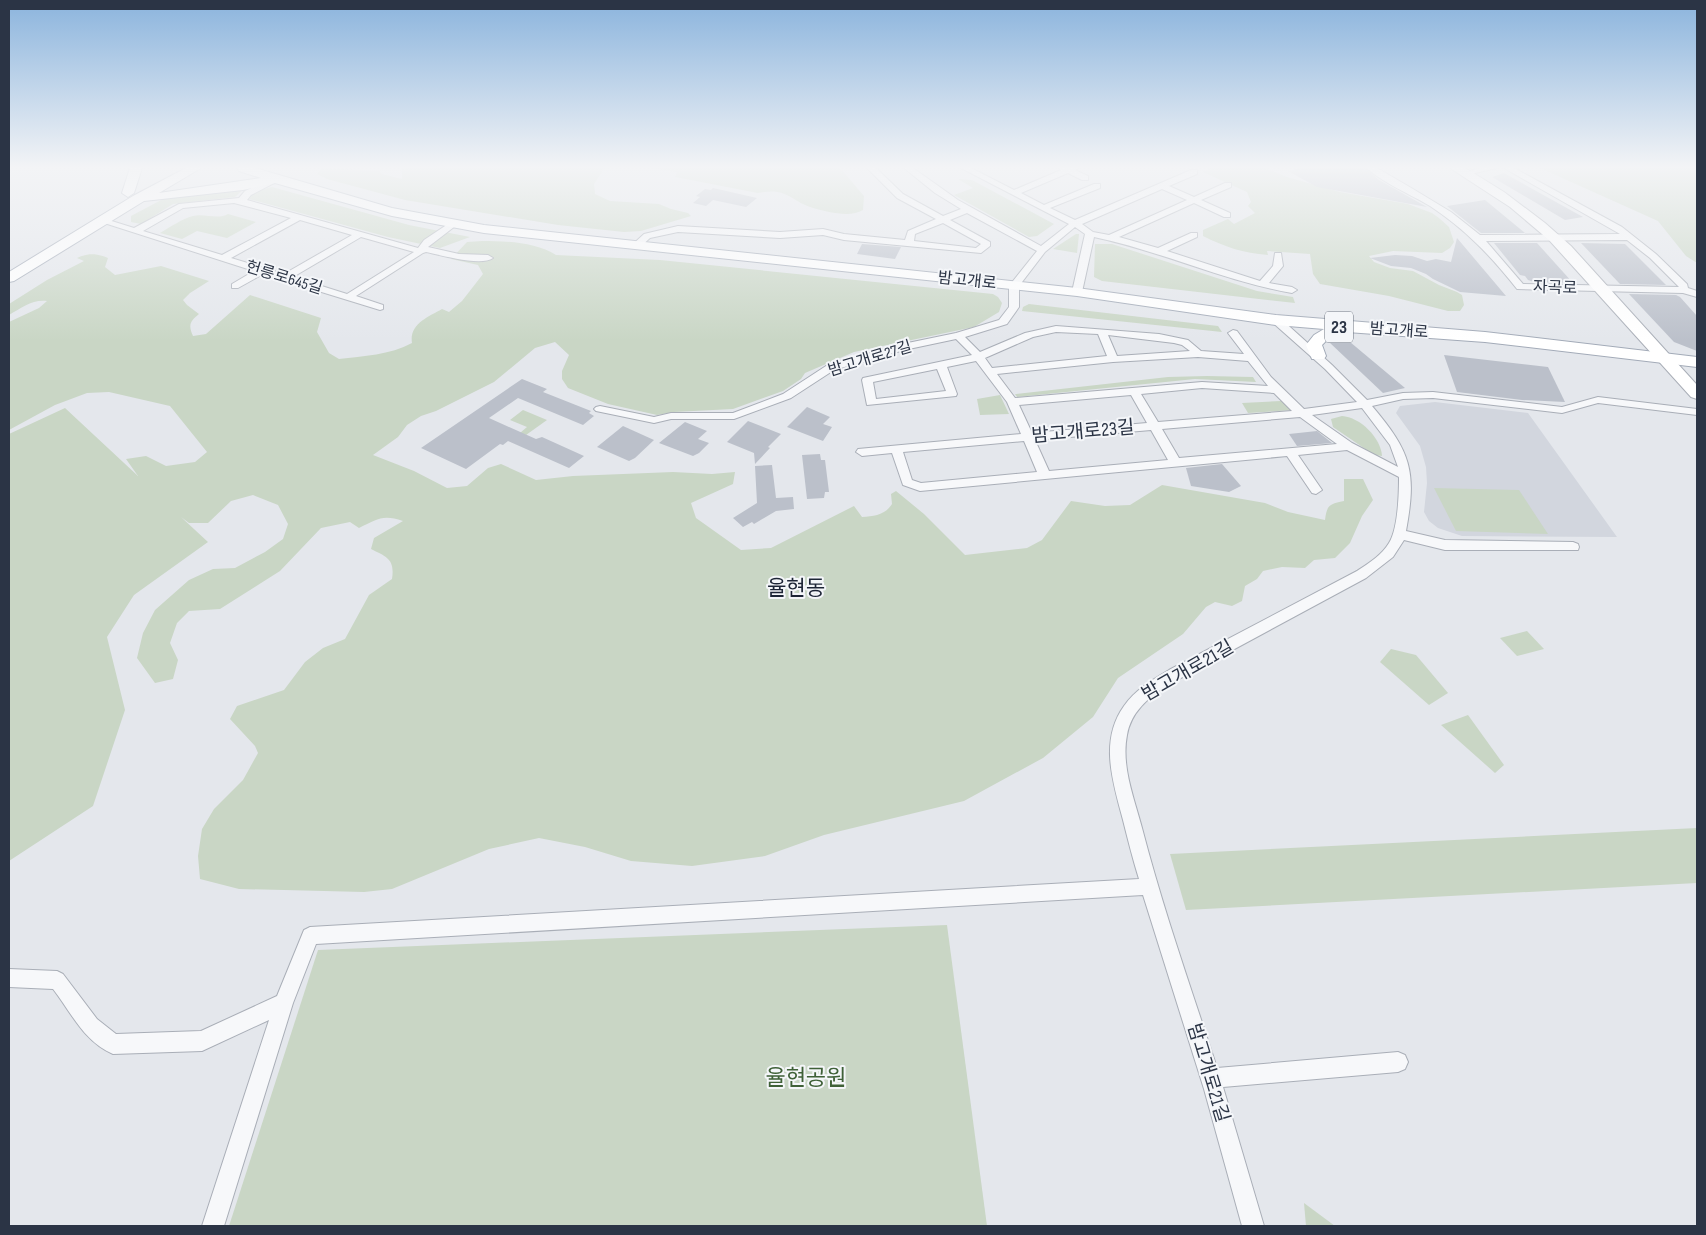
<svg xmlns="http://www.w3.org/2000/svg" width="1706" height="1235" font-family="'Sofia Sans Condensed','Noto Sans KR',sans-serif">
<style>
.built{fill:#d2d6de}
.green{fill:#c9d6c5}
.building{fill:#bbc0ca}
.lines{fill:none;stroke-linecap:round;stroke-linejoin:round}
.street-casing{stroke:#a9aeb7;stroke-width:2}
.secondary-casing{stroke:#a9aeb7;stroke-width:2}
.primary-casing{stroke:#a3abb8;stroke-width:2}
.street{fill:#f7f8fa;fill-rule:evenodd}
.secondary{fill:#fff;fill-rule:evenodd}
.primary{fill:#fff;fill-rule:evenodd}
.labels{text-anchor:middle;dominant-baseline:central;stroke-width:4;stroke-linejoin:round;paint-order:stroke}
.far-street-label{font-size:16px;fill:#2b3445;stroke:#f4f6f9}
.shield{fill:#f4f6f9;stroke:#676e7b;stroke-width:1}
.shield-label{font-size:18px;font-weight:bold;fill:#2b3445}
.street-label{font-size:19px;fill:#2b3445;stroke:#f4f6f9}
.quarter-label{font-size:21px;fill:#1d2536;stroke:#f4f6f9}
.near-park-label{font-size:22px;fill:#3f6138;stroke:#f4f6f9}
</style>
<rect width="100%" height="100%" fill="#e4e7ec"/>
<path class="built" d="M1435,402l93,11 89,124 -155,-1 -24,-8 -9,-7 -5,-9 3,-29 -1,-16 -6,-21 -24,-33 4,-7z"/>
<g class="green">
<path d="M322,168l57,3 3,3 20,5v-10l3,-1h206l-7,1 -10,15 1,10 15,7 49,3 12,5 17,4 3,3 -50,15 -17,1 -66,-7 -153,-25 -78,-21 -10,-5z"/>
<path d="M652,168h188l24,28 -1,14c-13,8 -35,2 -50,-2 -23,-7 -25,-21 -55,-15l-83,-16 2,-5z"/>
<path d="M1210,168h55l22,9 53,15 68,12 24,9 7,5 10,9 5,15 -4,6 -8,5 -49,-2 -24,5 5,6 16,6 23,3 26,14 18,7 5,3 2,10 -4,6h-12l-59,-15 -69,-12 -7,-10 -3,-20 -43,-3 1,4c-25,-2 -43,-8 -65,-19v-6l25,-11 6,5 21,-11 -7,-7 3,-4 -4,-10 -44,-20z"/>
<path d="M1540,168h157v95l-11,-7 -28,-35z"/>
<path d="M958,179l14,1 82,44 -17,12 -8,1 -75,-42 19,-7z"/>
<path d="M246,187l-11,10 -62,7 -32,20 -10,-2v-6l34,-18z"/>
<path d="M272,187l137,38 61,12 -30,11 -52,-11 -139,-38 5,-7z"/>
<path d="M228,214l28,8 -29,16 -30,-7 -15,8 -22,-6c10,-6 22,-14 33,-17 11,-3 25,4 35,-2z"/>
<path d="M1076,234h3l-2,19 -24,-4z"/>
<path d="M482,241c23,0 54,1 74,14l104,5 333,34 5,3 4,6 -3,9 -25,15 -120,25 -49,21 -4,6 -18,12 -50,18 -59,3 -17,3 -49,-11 -40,-16 -6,-9v-8l7,-16 -14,-13 -20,6 -41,34 -58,29 -15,5 -14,9 -9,12 -25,18 41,16 33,17 20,-2 21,-18 13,-4 35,16 37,-4 100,-4 39,2 23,-2 -2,12 -42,19 5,15 45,32 30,-2 83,-42 8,11c13,-1 23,-2 30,-13l-1,-10 5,-3 28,23 41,41 62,-7 15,-8 29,-39 34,5 25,-1 32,-20 103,18 23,9 37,8c2,-15 4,-16 19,-19v-22h19l10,21 -11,16 -12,27 -15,15 -21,2 -9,8 -23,-1 -19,4 -6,8 -12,7 -3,15 -10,5 -17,-4 -9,5 -23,27 -65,44 -25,39 -50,41 -79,43 -140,34 -59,21 -73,10 -61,-5 -46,-14 -46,-9 -50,11 -97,40 -28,3 -125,-3 -39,-10 -2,-23 4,-27 12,-20 29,-29 15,-27 -3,-7 -25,-27 7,-13 47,-16 21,-28 18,-14 22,-9 24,-44 23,-16c3,-20 -5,-22 -21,-30l3,-11 29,-17c-20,-7 -26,-2 -44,7l-9,-6 -29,6 -41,43 -60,38 -31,2 -12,12 -7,20 8,17 -5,19 -18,4 -18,-25 6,-25 12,-23 34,-30 24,-11 22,-1 30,-16 18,-13 5,-15 -10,-19 -25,-10 -22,6 -23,22h-19l-8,-6 27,25 -74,53 -27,42 18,73 -32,96 -84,55v-427l56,-26 73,68 -12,-17 20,-3 20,10 29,-4 12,-10 -37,-46 -61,-14 -22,1 -32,12 -46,25v-108l30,-14 8,-7c-14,-2 -26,7 -38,14v-11l38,-24 37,-19 -7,-3c11,-5 19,-5 31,0l-3,9 10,8 46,-9 48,15 -19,12 -7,7 4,5 12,9c-9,7 -11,11 -6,22l13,-2 44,-39 71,23 -4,14 12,21 10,6c24,-3 51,-4 73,-16 -3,-19 16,-26 30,-34l7,3 13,-11 21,-27 -5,-9 -27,-6 16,-17z"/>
<path d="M1095,244h17l145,47 36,6 2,6 -193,-22 -8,-4z"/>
<path d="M1029,304l189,22 4,6 -200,-21 1,-4z"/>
<path d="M1207,376l46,1 3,5 -61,-3 -178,18 -2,-3 153,-17z"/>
<path d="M1000,395l9,19 -29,1 -3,-16z"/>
<path d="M1281,401l13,9 -46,3 -6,-10z"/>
<path d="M523,410l24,10 -21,15 -6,-2 7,-6 -17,-7z"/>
<path d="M1342,416c18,1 39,22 40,40l-8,-1 -41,-28 -2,-8z"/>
<path d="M1434,488l85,2 29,44 -92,-3z"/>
<path d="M1527,631l17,18 -27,7 -17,-18z"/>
<path d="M1391,649l25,6 32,38 -19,12 -49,-43z"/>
<path d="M1468,715l36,50 -9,8 -54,-48z"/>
<path d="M1697,828v55l-511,27 -16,-56z"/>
<path d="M947,925l40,301h-758l89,-276z"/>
<path d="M1304,1203l31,23h-29z"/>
</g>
<g class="building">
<path d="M1300,168h65l14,12 48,27 -110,-20 -29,-16z"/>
<path d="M1504,173l79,44 -18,3 -73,-43z"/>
<path d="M713,188l44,10 -11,9 -33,-7 -7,6 -13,-3 7,-6 -4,-1 9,-7 6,1z"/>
<path d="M1485,200l40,33h-44l-34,-27z"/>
<path d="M1457,238l49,58 -46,-4 -27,-13 -7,-5 -15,-6 -20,-2 -21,-8 25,-3 17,1 15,5 9,-2 15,3z"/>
<path d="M1494,243h43l36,40 -39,-1 -6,-2 -3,-4 -5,-1z"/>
<path d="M1581,243l44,1 41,41 -46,-1z"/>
<path d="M862,244l39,3 -6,12 -38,-5z"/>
<path d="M1629,294l47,1 4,2 17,19v35l-23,-9z"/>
<path d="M1329,342h21l55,46 -22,5z"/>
<path d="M1444,355l104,12 17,35 -43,-2 -65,-8z"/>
<path d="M522,379l25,10 -4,3 48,19 -2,2 5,3 -11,9 -65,-27 -29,20 47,21 6,-2 42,19 -15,12 -61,-27 -5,4 -3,-1 -34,25 -45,-21z"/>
<path d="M807,407l23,10 -7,7 9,3 -9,14 -36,-14z"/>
<path d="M748,421l33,13 -13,13 2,1 -15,16 -1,-11 -27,-11z"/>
<path d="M685,422l22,9 -9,8 11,4 -10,10 -6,3 -34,-13z"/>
<path d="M623,426l31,14 -19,18 -6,3 -32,-14z"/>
<path d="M1317,431l15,12 -35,3 -8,-12z"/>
<path d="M820,454l1,6h4l4,32h-4l-1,6 -17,1 -5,-44z"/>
<path d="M1222,464l19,22 -12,6 -38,-6 -5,-18z"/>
<path d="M772,465l4,33 17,-1 1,12 -18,2 -22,13 -2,-2 -9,5 -10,-9 24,-15 -2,-37z"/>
</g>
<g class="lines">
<defs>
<g id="street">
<path d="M867,168h9l27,26 40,22 18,-7 -26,-16 -31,-25h9l45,32 83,46 28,-22 -108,-56h10l43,22 47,-20 -2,-2h19l-3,2 13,6v4h-6l-14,-7 -47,20 23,12 50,-21h6v4l-50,20 25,12 116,-50h6v4l-28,12 25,11 31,-14h6v4l-30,13 29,13v4h-6l-30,-14 -75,34 39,11 33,-15h6v4l-30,14 93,30 13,-15 2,-13h6l2,13 -14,17 23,4 5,3 -5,3c-68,-12 -131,-42 -198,-56l-12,55 -5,3 -3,-1 -2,-2 13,-58 -10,-7 -30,25 -26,34v21l-12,17 -42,13 15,15 45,-19 31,-7 103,8 29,6 13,11 43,3 -16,-21 5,-3 4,1 34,46 33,32 53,-7 -32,-33 -53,-47v-4h8l52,47 35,35 36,-7 30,-1 129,15 36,-10 99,12v6l-99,-12 -36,10 -129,-15 -30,1 -31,7c39,46 45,65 34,125l39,9 128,2 5,2 1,3 -1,3h-133l-41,-10 -11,17 -27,21 -200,108c-18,12 -35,26 -39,49 -6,31 7,63 15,93 21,81 49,160 75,240l181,-16 7,3 3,7 -3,7 -7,3 -175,15 41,139h-22l-38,-137 -61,-194 -827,49 -23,59 -69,223h-22l67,-206 -67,31 -89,3c-29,-12 -42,-42 -60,-65l-44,-2v-18l48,2 6,3 34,45 19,15 85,-3 76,-35 27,-66 6,-3 829,-48c-6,-19 -11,-39 -16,-59 -10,-38 -24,-79 1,-114 11,-16 28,-26 45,-36l188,-99c12,-8 25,-16 32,-28 9,-14 10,-50 10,-66l-52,-27 -49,5 24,35 -6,4 -4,-1 -25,-37 -367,35 -17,-6 -11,-32 -30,3 -6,-4 2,-3 163,-15 -14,-32 -31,-41 -29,6 10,27 -1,2 -89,9 -5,-25 1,-2 109,-23 -16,-16 -52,11 -70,20 -43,28 -57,21h-63l-17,4 -58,-12 -2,-2 2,-2 4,-1 54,11 17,-4h62l50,-19 43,-28 72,-21 58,-12 43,-13 10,-13v-21l28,-35 -70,-38 -17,7 40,22v4l-9,7 -137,-13 -21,-5 -43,3 -102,-6 -28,6 -11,10h-6l-2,-2 13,-12 34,-8 102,6 43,-3 21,5 61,6 3,-9 28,-12 -39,-21zM1162,189l25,11 -78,35 -16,-3 -11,-8zM943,223l38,21 -5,4 -62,-7 1,-7zM1056,332l42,2 9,22 -115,12 -7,-10 48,-21zM1108,335l66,8 8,2 8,6 -73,5zM1198,357l50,4 20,25 -66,-4 -187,16 -18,-24 116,-12zM937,369l9,22 -70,8 -3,-17zM1202,388l72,5 18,18 -134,11 -17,-28zM1131,395l16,28 -115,10 -13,-28zM1362,408l28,37 8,22 -46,-24 -40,-28zM1300,417l37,27 -158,14 -17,-29zM1151,430l17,30 -119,11 -14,-31zM1024,441l13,31 -116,11 -9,-3 -9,-28z"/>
<path d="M1367,168h10l36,21 38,23 29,23 140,-1 -116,-66h10l108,59 34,27 31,30 1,4 9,3v6l-14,-4 -166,-4c-26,-33 -52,-60 -87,-83 -18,-11 -49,-24 -63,-38zM1627,240l23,18 29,29 -156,-3 -37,-43z"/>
<path d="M1480,168h16l-29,7 -4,-2z"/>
<path d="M275,177l4,2 -1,2 -27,14 -4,5 171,48 6,-8 27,-18 3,1v4l-26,20 31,7 29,1 5,3c-12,9 -52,-3 -67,-6l-3,1 -67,43 27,9v4l-3,1 -117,-36 -25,14h-6v-4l22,-13 -156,-50 4,-3 32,10 45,-24 60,-6 6,-7zM234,203l57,15 -69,37 -79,-24 40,-23zM300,220l52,15 -68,39 -53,-16zM361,237l53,15 -67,42 -54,-17z"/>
</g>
<path id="secondary" d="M1450,168h15l10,6 29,18 41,31 26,23 126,139v14l-6,-2 -142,-157 -39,-33z"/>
<g id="primary">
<path d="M130,168h12l-8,25 -6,4 -6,-4z"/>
<path d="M186,168h15l-42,25 102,-15 -22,-7 -2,-3h18l137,40 92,17 593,63 199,27 209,17 212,25v10l-212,-25 -138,-10 -19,7 -6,6 4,11 -2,3h-12l-6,-14 8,-10 10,-6 -48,-4 -199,-29 -593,-63 -92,-17 -117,-33 -32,7 -99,11 -130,80 -5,1v-10l124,-76z"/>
</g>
</defs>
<use href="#street" class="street-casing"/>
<use href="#secondary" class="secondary-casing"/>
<use href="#primary" class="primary-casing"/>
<use href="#street" class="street"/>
<use href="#secondary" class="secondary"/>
<use href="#primary" class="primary"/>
</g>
<linearGradient id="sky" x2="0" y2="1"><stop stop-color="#8bb4dd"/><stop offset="0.49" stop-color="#f3f4f6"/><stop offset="1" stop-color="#f3f4f6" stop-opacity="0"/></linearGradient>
<rect width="1706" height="341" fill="url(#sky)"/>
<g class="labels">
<g class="far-street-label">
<text transform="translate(284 278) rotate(17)">헌릉로645길</text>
<text transform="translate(967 281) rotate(6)">밤고개로</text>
<text transform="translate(1555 288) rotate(2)">자곡로</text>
<text transform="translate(1399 331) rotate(4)">밤고개로</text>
<text transform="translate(870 359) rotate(-17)">밤고개로27길</text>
</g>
<rect class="shield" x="1325" y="311.5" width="28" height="31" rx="4"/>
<g class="shield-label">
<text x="1339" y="327">23</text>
</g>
<g class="street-label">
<text transform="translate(1083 432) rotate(-5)">밤고개로23길</text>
<text transform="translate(1188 671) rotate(-30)">밤고개로21길</text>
<text transform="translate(1208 1073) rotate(73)">밤고개로21길</text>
</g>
<g class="quarter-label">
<text x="796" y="588">율현동</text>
</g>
<g class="near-park-label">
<text x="806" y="1078">율현공원</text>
</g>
</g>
<rect width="1706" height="1235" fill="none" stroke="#2b3445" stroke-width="20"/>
</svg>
